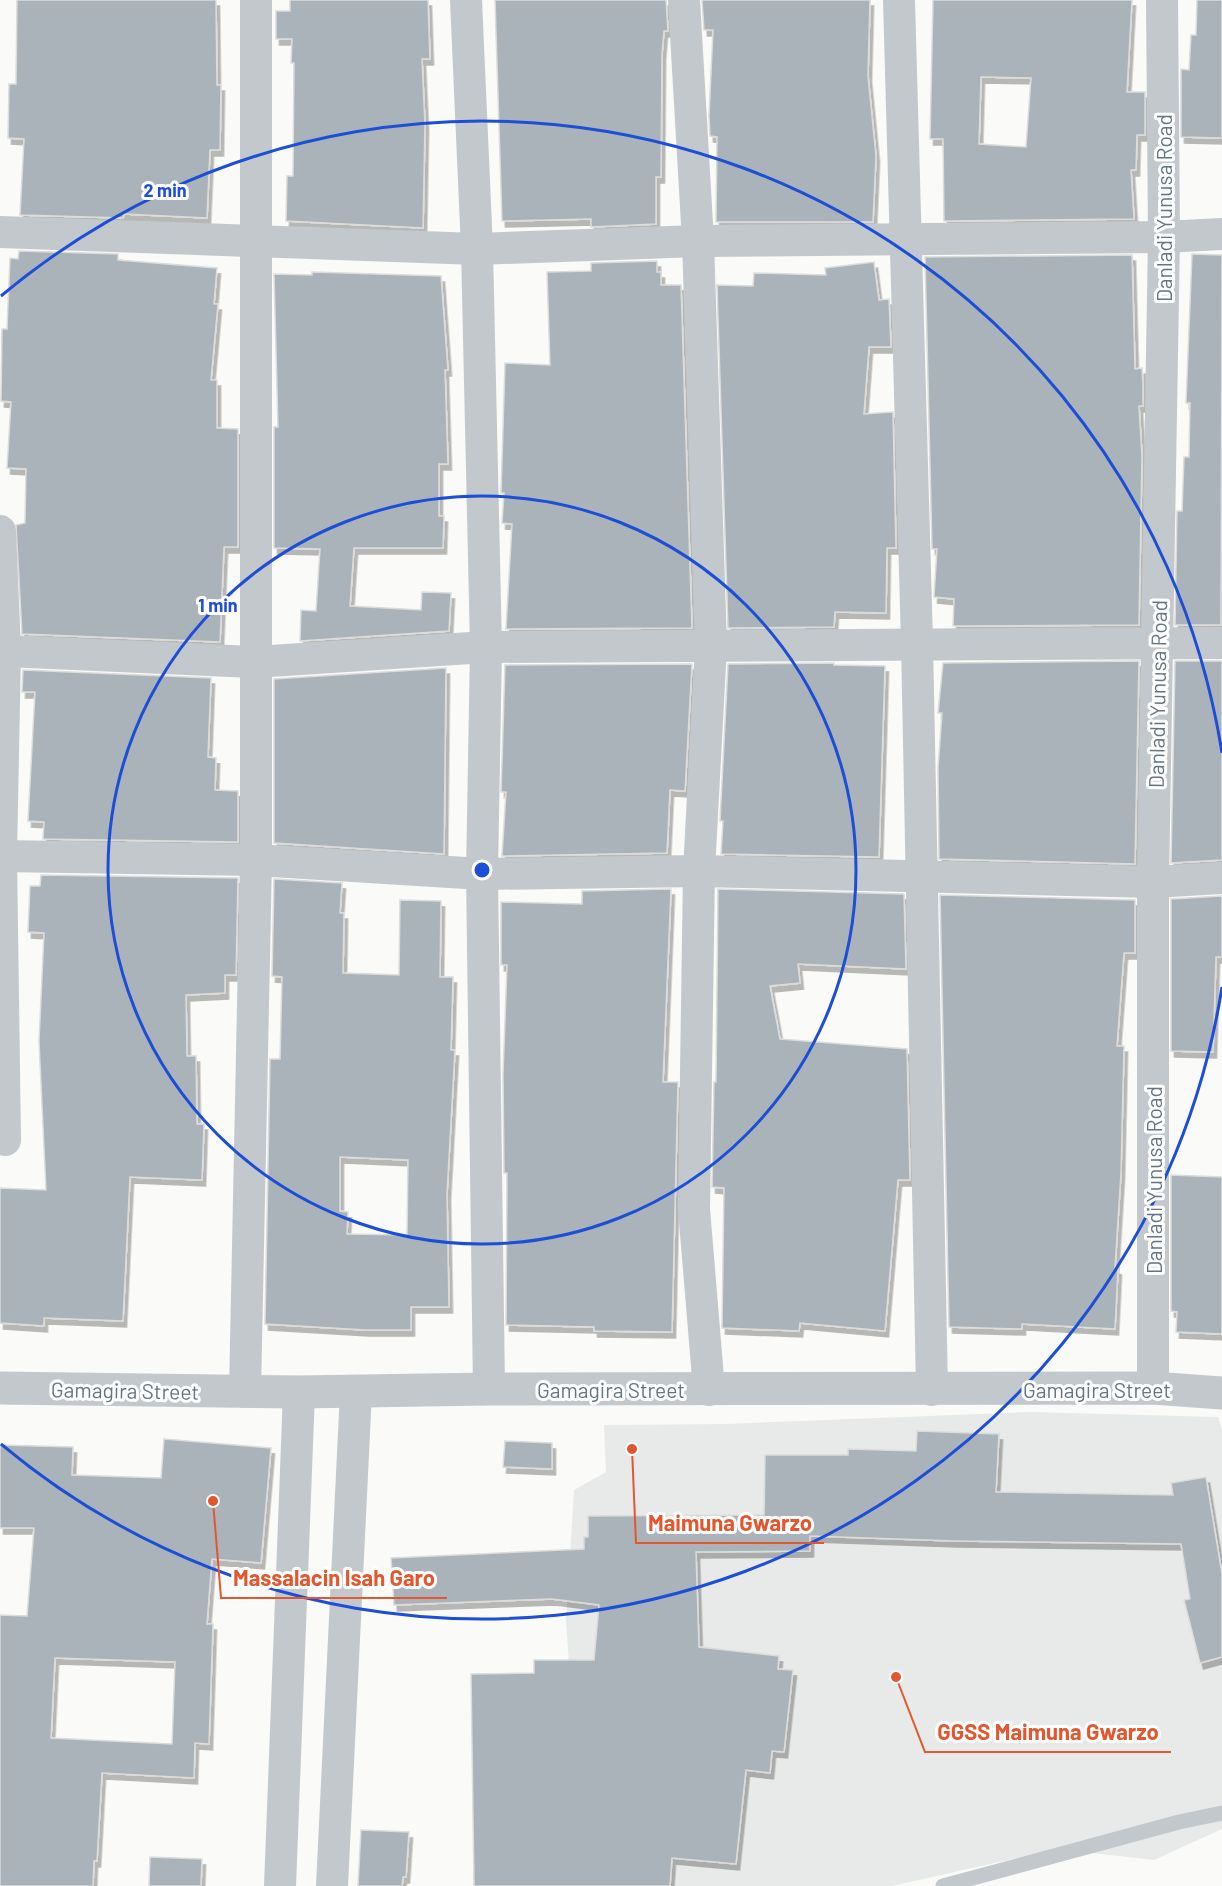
<svg xmlns="http://www.w3.org/2000/svg" width="1222" height="1886" font-family="Barlow,sans-serif">
<style>
.built{fill:#e8e9e9}
.building{fill:#aab3b9;stroke:#dcdcda;stroke-width:1.5;fill-rule:evenodd;filter:url(#shadow)}
.lines{fill:none;stroke-linecap:round;stroke-linejoin:round}
.service{stroke:#c3c8cc;stroke-width:15}
.minor{stroke:#c3c8cc;stroke-width:32}
.tertiary{stroke:#c3c8cc;stroke-width:33}
.ring{fill:none;stroke:#1d4ed8;stroke-width:3}
.labels{text-anchor:middle;dominant-baseline:central;stroke-width:6;stroke-linejoin:round;paint-order:stroke}
.street-label{font-size:21px;fill:#657683;stroke:#fff}
.centre{fill:#1d4ed8;stroke:#fff;stroke-width:3}
.ring-label{font-size:18px;text-anchor:middle;font-weight:bold;fill:#1d4ed8;stroke:#fff;stroke-width:6;stroke-linejoin:round;paint-order:stroke}
.leader{fill:none;stroke:#e4572e;stroke-width:2}
.callout-dot{fill:#e4572e;stroke:#fff;stroke-width:2}
.callout-label{font-size:22px;text-anchor:middle;font-weight:bold;fill:#e4572e;stroke:#fff;stroke-width:6;stroke-linejoin:round;paint-order:stroke}
</style>
<defs>
<filter id="shadow"><feDropShadow dx="3.5" dy="6" stdDeviation="0" flood-color="#0004"/></filter>
</defs>
<rect width="100%" height="100%" fill="#fafaf8"/>
<path class="built" d="M1032,1412l186,5 4,13v399l-68,31 -97,-11 -165,37h-325l7,-153 -8,-112 8,-131 32,-18 -2,-47 120,-1z"/>
<g class="building">
<path d="M17,0h199l1,85h4l-1,65h-10l-3,68 -83,-4 -1,4 -103,-3 4,-76 -16,-1 1,-54h7z"/>
<path d="M290,0h138l2,59h-8l3,66 -2,103 -137,-7 1,-45h6l1,-113h-3l1,-24h-16v-28h14z"/>
<path d="M495,0h171l2,31h-4l-2,23 -1,123h-5v47l-65,3v-8l-89,2z"/>
<path d="M702,0h168l-2,76 8,80 -3,66h-157l1,-85 -7,-1 -1,-20 4,-86h-9z"/>
<path d="M933,0h199l-5,92h18v43h-8l-1,35h-5l3,49 -190,2 -1,-82h-13zM981,77l50,1 -5,69 -47,-3z"/>
<path d="M1197,0h25v138l-41,-1v-68l8,1 2,-35h5z"/>
<path d="M19,251l99,3v6l99,8 -3,36h4l-7,76h6v48l21,1v118h-14l-4,95 -198,-8 -6,-109 9,-2 1,-54 -19,-1 4,-66 -10,-1 1,-72h5l3,-71 8,1z"/>
<path d="M1192,254l30,1 -1,370h-46l2,-114h5l2,-54h5l1,-54h-4z"/>
<path d="M1132,255l3,114 7,-1 1,16v22h-4l3,50 -3,169 -186,1 1,-27 -20,-2 3,-48h-5l-7,-292z"/>
<path d="M657,261v11h4v13h20l11,343 -186,1 6,-105 -10,-1 2,-30h-3l4,-130 45,2 -3,-93 44,-1v-8z"/>
<path d="M874,262l5,38 10,-1 2,48h-22l-5,67 29,-2 3,136h-9l-1,65 -51,-1 -1,15 -106,1 -11,-343 36,1 1,-13 72,2 -1,-7z"/>
<path d="M312,272l129,4 7,94h-3l3,94h-9v52h5l-1,32h-89l-4,58 71,4 1,-18 29,1 -2,38 -149,10 1,-31 15,1 4,-62 -46,-1v-121h4l-4,-153 38,1z"/>
<path d="M1139,661l-4,203 -196,-5 -1,-91 4,-55h-4l5,-50z"/>
<path d="M1175,661h47v199l-51,3z"/>
<path d="M834,663v2l51,1 -6,191 -158,-3 2,-33h-3l8,-157z"/>
<path d="M692,664l-7,127 -15,-1 -3,63 -165,3 4,-64h-5l4,-127z"/>
<path d="M446,668l-2,186 -170,-11v-164z"/>
<path d="M23,670l188,8 -3,79 8,1 -1,32 23,1v51l-195,-3 1,-17 -16,-1 7,-129h-13z"/>
<path d="M41,875l197,3 -2,97h-11v18l-39,2 1,61h9l1,68h7l-2,56 -72,-3 -7,144 -79,-3v8l-44,-3v-135l46,2 -7,-149 5,-108 -16,-1 2,-46h10z"/>
<path d="M274,879l68,4 -2,30h4l-1,60 56,2 1,-75 41,1 -1,76h13l-2,73h4l-8,144 2,113h-38v23h-46l-100,-6 5,-265h10l2,-82 -10,-1zM340,1157l68,3 -1,75 -60,-1 1,-22 -8,-1z"/>
<path d="M671,889l-8,193h15l-6,250 -78,-1v-4l-88,-2 1,-152h-3l-1,-98 4,-110h-6v-63l81,2v-13z"/>
<path d="M718,889l186,5 2,75 -108,-5 2,19 -30,3 10,53 127,10 3,131h-12l-13,151 -85,-8 -1,8 -77,-3 2,-140 -12,-1 2,-105h2z"/>
<path d="M940,895l195,5v53h-11l-7,93h7l-3,127 -6,95 3,1 -3,60 -93,-5v5l-73,-2z"/>
<path d="M1222,896v61h-6l-3,95 -42,-1v-152z"/>
<path d="M1171,1175l51,2v157l-46,-2 1,-20 -6,-1z"/>
<path d="M917,1431l82,3 -3,58 177,3 -2,-12 35,-6 16,97v83l-22,6 -16,-63 6,-1 -9,-55 -227,-3 -144,-5v15l-114,1 3,95 80,9 -1,13 15,1 -9,82 -12,-1 -2,22 -24,-3 -10,94 -64,-6 -2,28h-196l-3,-212 63,-1v-13h60l5,-55 -47,-6 -158,6 -3,-47 193,-9v-12h4v-21l176,-1 1,-60h83v-6l68,2z"/>
<path d="M164,1439l107,9 -10,115 -49,-4 -5,65h6l-4,120 -14,-1 -1,35 -92,-5 -5,88h-3l-1,25h-93v-271l27,1 7,-88h-34v-83l73,2 -1,28 89,3zM55,1658l120,4 -3,82 -121,-6z"/>
<path d="M505,1441l47,2v26l-49,-2z"/>
<path d="M361,1830l48,2 -3,45h-3l-1,9h-44z"/>
<path d="M150,1857l52,2 -1,27h-52z"/>
</g>
<g class="lines">
<path class="service" d="M943,1886l236,-64 43,-9"/>
<g class="minor">
<path d="M466,0l11,249 9,398 -4,227 7,515"/>
<path d="M684,0l14,241 13,405 -12,225 -5,338 15,181"/>
<path d="M899,0l18,643 15,747"/>
<path d="M0,232l477,17 221,-8 466,-4 58,-3"/>
<path d="M0,531l5,120 -4,205 4,284"/>
<path d="M5,651l249,11 232,-15 736,-4"/>
<path d="M1,856l255,4 226,14 217,-3 454,11 69,-4"/>
<path d="M1153,1388v-506l11,-645 -2,-237"/>
<path d="M245,1392l11,-532v-860"/>
<path d="M280,1886l19,-494"/>
<path d="M332,1886l24,-494"/>
</g>
<path class="tertiary" d="M0,1388l299,4 190,-3 664,-1 69,5"/>
</g>
<g class="ring">
<circle cx="482" cy="870" r="374"/>
<path d="M1222 987A749 749 0 0 1 1 1444M1 296A749 749 0 0 1 1222 753"/>
</g>
<g class="labels">
<g class="street-label">
<text transform="translate(1163 208) rotate(-90)">Danladi Yunusa Road</text>
<text transform="translate(1157 694) rotate(-89)">Danladi Yunusa Road</text>
<text transform="translate(1153 1180) rotate(-90)">Danladi Yunusa Road</text>
<text x="611" y="1389">Gamagira Street</text>
<text x="1097" y="1389">Gamagira Street</text>
<text transform="translate(125 1390) rotate(1)">Gamagira Street</text>
</g>
</g>
<circle cx="482" cy="870" r="9" class="centre"/>
<g class="ring-label">
<text x="165" y="197">2 min</text>
<text x="218" y="612">1 min</text>
</g>
<path class="leader" d="M632 1449L636 1543H824M213 1501L221 1598H447M896 1677L925 1752H1171"/>
<g class="callout-dot">
<circle cx="632" cy="1449" r="6"/>
<circle cx="213" cy="1501" r="6"/>
<circle cx="896" cy="1677" r="6"/>
</g>
<g class="callout-label">
<text x="730" y="1531">Maimuna Gwarzo</text>
<text x="334" y="1586">Massalacin Isah Garo</text>
<text x="1048" y="1740">GGSS Maimuna Gwarzo</text>
</g>
</svg>
